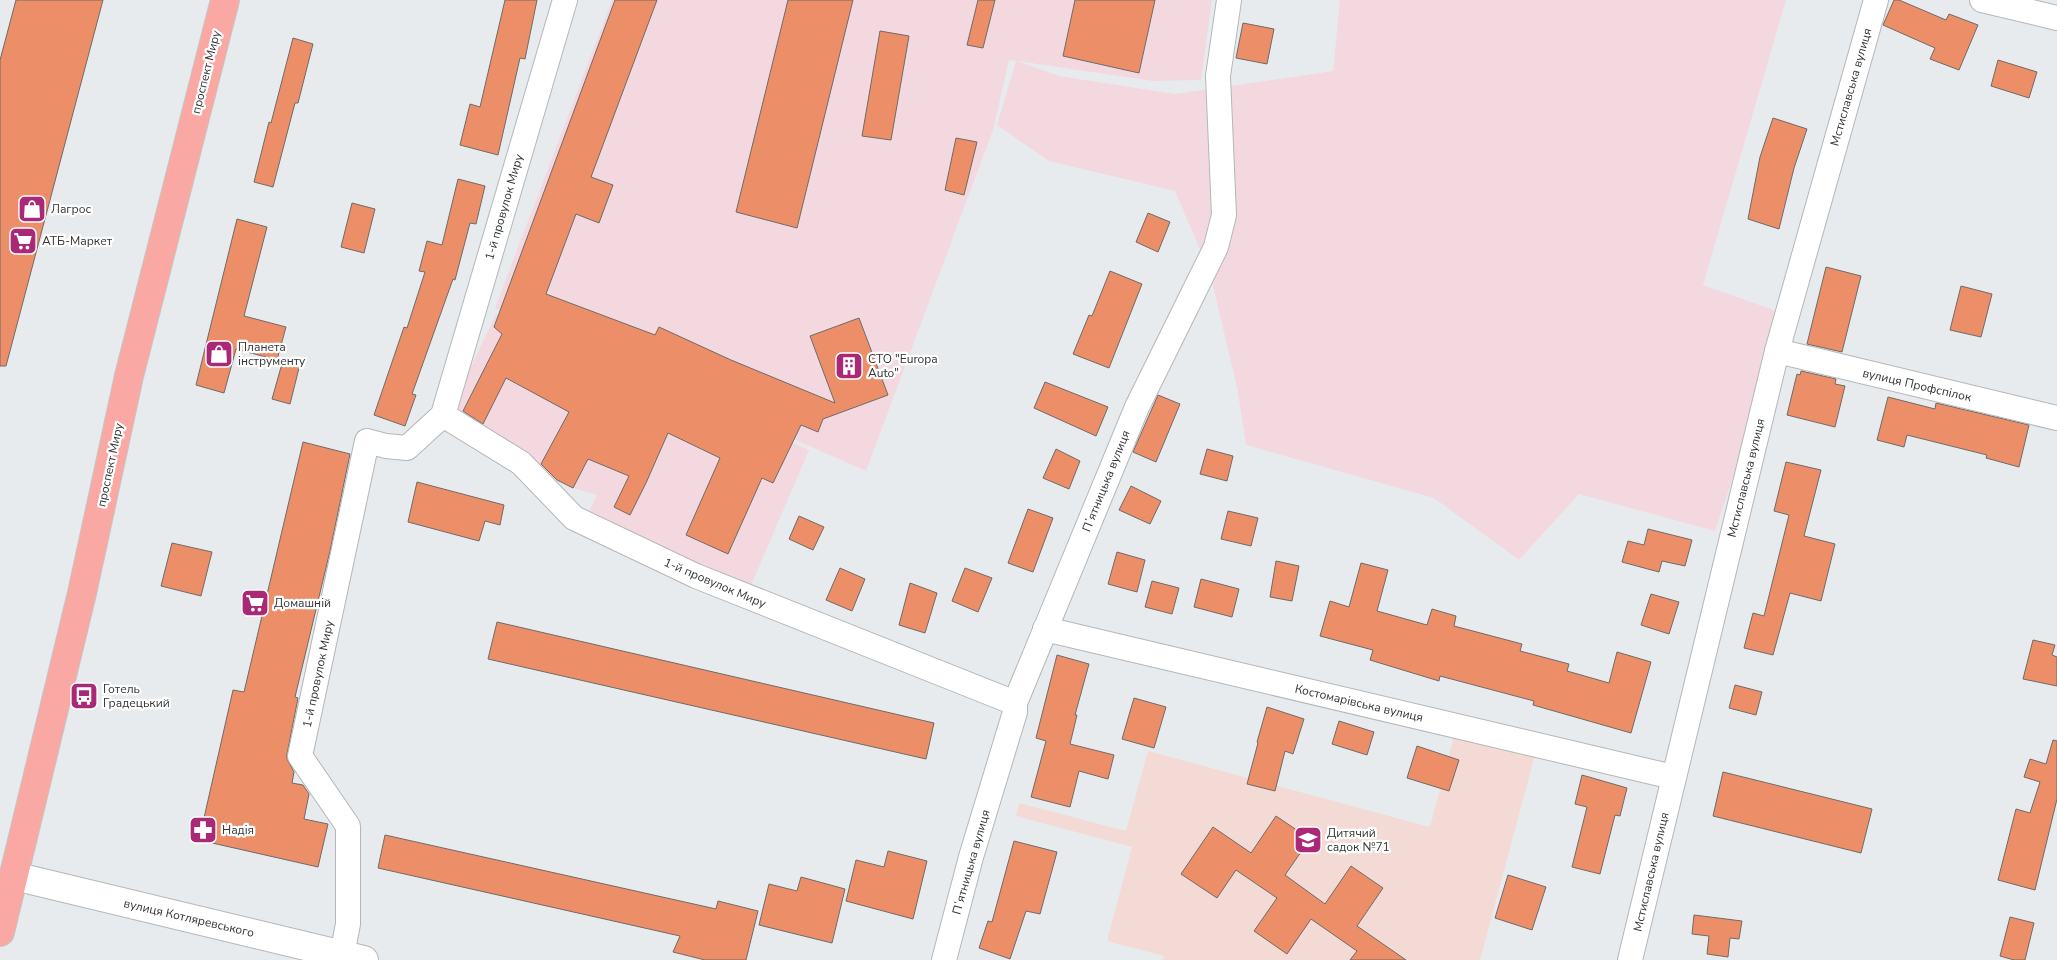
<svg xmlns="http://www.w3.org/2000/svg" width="2057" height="960" font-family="'Nunito Sans',sans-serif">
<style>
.industrial{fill:#f3d9df}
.education{fill:#f4dad4}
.building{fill:#ec8f69;stroke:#6e6a68}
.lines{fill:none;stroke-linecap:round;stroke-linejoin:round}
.minor-casing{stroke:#b3b7ba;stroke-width:26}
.tertiary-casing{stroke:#b3b7ba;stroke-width:30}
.primary-casing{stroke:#c6c6c6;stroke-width:30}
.minor{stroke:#fff;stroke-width:24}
.tertiary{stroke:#fff;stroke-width:28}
.primary{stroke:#faa8a3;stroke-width:28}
.labels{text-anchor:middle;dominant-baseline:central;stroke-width:4.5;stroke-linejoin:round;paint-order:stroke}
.street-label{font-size:12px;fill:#323435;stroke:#fff}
.poi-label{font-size:12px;fill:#323435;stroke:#fff;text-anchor:start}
</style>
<rect width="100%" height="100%" fill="#e7ebee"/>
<g class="industrial">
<path d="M612,0h600l-11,80 -48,1 -136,-20 42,15 116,18 158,-23 7,-71h446l-83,285 85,30 -73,216 -136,-37 -60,66 -85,-62 -188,-53 -8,-53 -28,-119 -35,-82 -126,-30 -52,-36 19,-64 -7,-1 -16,70 -127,341 -371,-163z"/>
<path d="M496,314l313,136 -59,138 -161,-76 8,-17 -24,-7 -35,-17 -14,-20 -74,-40z"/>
</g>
<path class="education" d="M1455,733l80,22 -55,205h-317l1,-4 -57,-15 25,-94 -116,-31 3,-13 107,28 22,-80 282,76z"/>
<g class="building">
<path d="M16,0h87l-97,366h-6v-306z"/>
<path d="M505,0h32l-12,59 -5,-1 -22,97 -38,-10 10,-41 10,3z"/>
<path d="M615,0h42l-66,177 22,8 -14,38 -23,-9 -30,80 109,41 4,-8 72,33 104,43 -25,-67 49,-18 29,77 -65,24 -5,13 -17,-7 -28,58 -11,-5 -34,76 -42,-19 34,-77 -52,-25 -22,50 -16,32 -16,-8 15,-31 -41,-17 -15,29 -16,-8 -16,-16 28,-52 -63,-34 -23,46 -20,-13 39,-77 -8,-7z"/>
<path d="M788,0h65l-56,228 -61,-16z"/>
<path d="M978,0h17l-12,48 -16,-3z"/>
<path d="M1075,0h80l-16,73 -76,-17z"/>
<path d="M1894,0h5l47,20 3,-6 29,11 -19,45 -29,-11 5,-11 -52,-23z"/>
<path d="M1243,23l31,6 -7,35 -31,-6z"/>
<path d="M880,31l29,5 -18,104 -29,-4z"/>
<path d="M293,38l20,6 -15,59h-3l-22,84 -19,-5 15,-60 2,1z"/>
<path d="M1998,60l39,12 -8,26 -38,-12z"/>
<path d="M1773,118l34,11 -13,39 -15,61 -31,-10 12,-62z"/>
<path d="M956,138l21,4 -13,53 -19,-5z"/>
<path d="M458,179l27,7 -9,38 -6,-1 -15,57 -2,-1 -41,115 4,1 -11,31 -31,-11 30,-88 3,1 18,-56 -6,-1 8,-30 15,4z"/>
<path d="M352,203l23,6 -11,44 -23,-6z"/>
<path d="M1148,213l22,9 -12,30 -22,-10z"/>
<path d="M237,219l30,8 -23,89 42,11 -9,33 -41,-11 -12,44 -28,-8z"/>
<path d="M1826,267l35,9 -19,76 -35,-8z"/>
<path d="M1110,271l32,13 -33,84 -36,-14 16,-39 3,1z"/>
<path d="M1961,286l31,8 -11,43 -31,-7z"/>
<path d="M283,360l17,4 -10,40 -18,-5z"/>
<path d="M1801,371l35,8 -1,5 10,2 -10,41 -48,-12 10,-41 3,1z"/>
<path d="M1045,382l63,25 -12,29 -62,-28z"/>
<path d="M1158,395l22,9 -24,58 -23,-10z"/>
<path d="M1888,397l47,12 1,-6 93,22 -10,42 -33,-9 1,-3 -80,-20 -3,12 -27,-7z"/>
<path d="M303,442l47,12 -20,97 -35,146 3,1 -11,56v5l7,13 -2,11 11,2 6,9 -5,25 24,5 -10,43 -119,-27 34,-150 11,2z"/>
<path d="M1056,449l24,12 -11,28 -26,-11z"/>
<path d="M1207,449l26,7 -6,25 -27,-7z"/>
<path d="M1786,462l35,8 -17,66 31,8 -14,57 -31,-8 -17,62 -29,-7 9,-35 11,3 25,-101 -15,-4z"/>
<path d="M417,482l87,23 -4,20 -15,-4 -6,20 -71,-19z"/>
<path d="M1131,486l30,15 -11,23 -31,-14z"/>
<path d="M1028,509l25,9 -20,54 -25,-9z"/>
<path d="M1228,511l30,7 -7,28 -30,-7z"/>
<path d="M799,516l25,11 -11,23 -24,-11z"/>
<path d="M1648,529l44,11 -7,26 -23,-5 -3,11 -37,-10 6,-21 16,4z"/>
<path d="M172,543l40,9 -11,44 -40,-10z"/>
<path d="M1117,552l28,8 -8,32 -29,-8z"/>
<path d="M1276,561l23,5 -7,35 -22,-4z"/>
<path d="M1361,563l27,7 -11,41 50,14 5,-16 24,7 -2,10 68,18 -2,7 49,13 -2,7 42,12 8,-31 34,10 -20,71 -98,-28 1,-4 -94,-25 -1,5 -69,-21 3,-10 -53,-14 10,-35 19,6z"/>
<path d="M840,568l25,11 -13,32 -26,-11z"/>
<path d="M965,568l27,10 -14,34 -26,-11z"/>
<path d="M1201,579l38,10 -7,28 -38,-10z"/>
<path d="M1152,581l27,7 -7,26 -27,-7z"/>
<path d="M910,583l27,10 -12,40 -26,-8z"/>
<path d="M1651,594l28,8 -10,32 -28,-9z"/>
<path d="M497,622l437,101 -8,36 -438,-100z"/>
<path d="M2033,640l22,5 -3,10 5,2v29l-34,-7z"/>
<path d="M1057,655l32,9 -14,51h2l-7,29 44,11 -6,24 -29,-8 -9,36 -39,-10 15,-56 -10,-3z"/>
<path d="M1735,685l27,7 -6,23 -27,-7z"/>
<path d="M1134,698l32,9 -12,41 -32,-9z"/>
<path d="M1267,707l37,12 -11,35 -8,-3 -10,40 -28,-7 11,-41 -1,-1z"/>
<path d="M1339,721l35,11 -7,23 -35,-11z"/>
<path d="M2053,740l4,1v58l-22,91 -37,-10 18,-71 14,4 10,-31 -16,-5 6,-18 16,5z"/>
<path d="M1417,746l42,14 -10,31 -42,-13z"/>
<path d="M1723,772l149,37 -11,44 -148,-37z"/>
<path d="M1582,775l45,13 -7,28 -5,-1 -15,59 -28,-7 15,-60 -12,-3z"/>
<path d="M1276,816l34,23 -25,36 40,29 26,-38 32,22 -26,38 49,34h-56l7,-9 -46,-32 -24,35 -33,-23 23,-33 -41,-28 -19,28 -36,-24 32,-47 38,26z"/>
<path d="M385,835l331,74 2,-8 40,10 -12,49h-41l-32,-8 7,-16 -302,-68z"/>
<path d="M1014,841l43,11 -17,62 -14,-3 -16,48 -31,-11 9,-27 4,1z"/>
<path d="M888,851l39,10 -14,58 -67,-18 10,-41 28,7z"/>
<path d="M1508,875l38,12 -14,43 -37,-12z"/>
<path d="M801,877l44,12 -13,54 -73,-18 10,-41 28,7z"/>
<path d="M1694,915l48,6 -3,18 -9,-1 -2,19 -21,-3 2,-18 -17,-2z"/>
<path d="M2010,917l24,6 -9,37h-11l-14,-4z"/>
</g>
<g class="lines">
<defs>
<g id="minor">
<path d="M1982,0l75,18"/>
<path d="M1777,351l280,67"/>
<path d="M443,415l78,48 53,55 122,58 319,127"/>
<path d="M1045,629l628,148"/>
<path d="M342,955l6,-31v-98l-48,-70 67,-315 19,5 21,2 36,-33 122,-415"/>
<path d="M944,960l27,-103 44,-145v-9l122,-296 79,-160 8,-32 -6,-139 11,-76"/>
<path d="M1630,960l147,-609 99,-351"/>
</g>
<path id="tertiary" d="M14,876l350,84"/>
<path id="primary" d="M0,932l82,-339 47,-217 96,-376"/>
</defs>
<use href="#minor" class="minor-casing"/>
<use href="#tertiary" class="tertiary-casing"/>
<use href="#primary" class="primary-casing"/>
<use href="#minor" class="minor"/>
<use href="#tertiary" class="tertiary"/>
<use href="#primary" class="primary"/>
</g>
<defs>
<symbol id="shop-square" viewBox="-11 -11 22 22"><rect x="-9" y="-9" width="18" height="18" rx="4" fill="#aa2977" stroke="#fff"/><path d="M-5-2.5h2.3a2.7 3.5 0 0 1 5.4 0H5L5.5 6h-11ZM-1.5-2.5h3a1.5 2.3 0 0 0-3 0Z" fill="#fff"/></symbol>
<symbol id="supermarket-square" viewBox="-11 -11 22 22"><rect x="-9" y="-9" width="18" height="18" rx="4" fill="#aa2977" stroke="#fff"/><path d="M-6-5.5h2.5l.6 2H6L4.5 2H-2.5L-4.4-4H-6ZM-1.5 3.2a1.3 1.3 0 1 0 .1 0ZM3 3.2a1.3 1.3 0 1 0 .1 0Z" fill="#fff"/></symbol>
<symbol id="building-square" viewBox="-11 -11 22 22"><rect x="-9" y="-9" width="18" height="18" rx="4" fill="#aa2977" stroke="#fff"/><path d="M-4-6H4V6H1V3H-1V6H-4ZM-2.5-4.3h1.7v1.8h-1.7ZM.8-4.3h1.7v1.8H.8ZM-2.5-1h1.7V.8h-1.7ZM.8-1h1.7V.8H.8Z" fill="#fff"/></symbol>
<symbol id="bus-square" viewBox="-11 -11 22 22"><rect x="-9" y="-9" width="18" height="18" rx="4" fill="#aa2977" stroke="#fff"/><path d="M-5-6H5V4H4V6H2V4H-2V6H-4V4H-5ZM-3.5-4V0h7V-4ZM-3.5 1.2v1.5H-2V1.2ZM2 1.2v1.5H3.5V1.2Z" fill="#fff"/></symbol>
<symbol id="pharmacy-square" viewBox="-11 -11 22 22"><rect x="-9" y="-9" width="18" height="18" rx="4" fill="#aa2977" stroke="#fff"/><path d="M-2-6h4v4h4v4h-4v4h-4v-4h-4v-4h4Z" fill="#fff"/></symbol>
<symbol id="school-square" viewBox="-11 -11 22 22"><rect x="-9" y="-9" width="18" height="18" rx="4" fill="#aa2977" stroke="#fff"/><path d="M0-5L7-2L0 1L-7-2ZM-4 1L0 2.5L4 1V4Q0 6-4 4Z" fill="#fff"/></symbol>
</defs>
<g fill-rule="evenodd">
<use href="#shop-square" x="16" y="193" width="32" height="32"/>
<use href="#supermarket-square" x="7" y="225" width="32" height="32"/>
<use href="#shop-square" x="203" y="338" width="32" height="32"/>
<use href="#building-square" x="833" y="350" width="32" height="32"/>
<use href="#supermarket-square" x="239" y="587" width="32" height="32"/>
<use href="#bus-square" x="68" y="680" width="32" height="32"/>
<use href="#pharmacy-square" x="187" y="814" width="32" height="32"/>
<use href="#school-square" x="1292" y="824" width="32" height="32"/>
</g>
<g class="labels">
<g class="street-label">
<text transform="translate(206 72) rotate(-76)">проспект Миру</text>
<text transform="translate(1851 87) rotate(-74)">Мстиславська вулиця</text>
<text transform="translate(504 207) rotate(-74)">1-й провулок Миру</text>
<text transform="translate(1917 385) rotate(13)">вулиця Профспілок</text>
<text transform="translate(110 465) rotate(-78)">проспект Миру</text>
<text transform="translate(1746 478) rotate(-76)">Мстиславська вулиця</text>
<text transform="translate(1106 481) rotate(-68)">Пʼятницька вулиця</text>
<text transform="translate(715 583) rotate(23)">1-й провулок Миру</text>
<text transform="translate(318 674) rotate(-78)">1-й провулок Миру</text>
<text transform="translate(1359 703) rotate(13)">Костомарівська вулиця</text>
<text transform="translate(971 862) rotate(-74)">Пʼятницька вулиця</text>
<text transform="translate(1651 872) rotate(-77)">Мстиславська вулиця</text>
<text transform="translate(189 918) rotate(13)">вулиця Котляревського</text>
</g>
<g class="poi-label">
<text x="51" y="209">Лагрос</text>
<text x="42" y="241">АТБ-Маркет</text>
<text x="238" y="347">Планета<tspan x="238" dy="14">інструменту</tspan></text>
<text x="868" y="359">СТО "Europa<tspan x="868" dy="14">Auto"</tspan></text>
<text x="274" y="603">Домашній</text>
<text x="103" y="689">Готель<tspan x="103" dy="14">Градецький</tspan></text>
<text x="222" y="830">Надія</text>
<text x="1327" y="833">Дитячий<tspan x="1327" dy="14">садок №71</tspan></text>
</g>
</g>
</svg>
